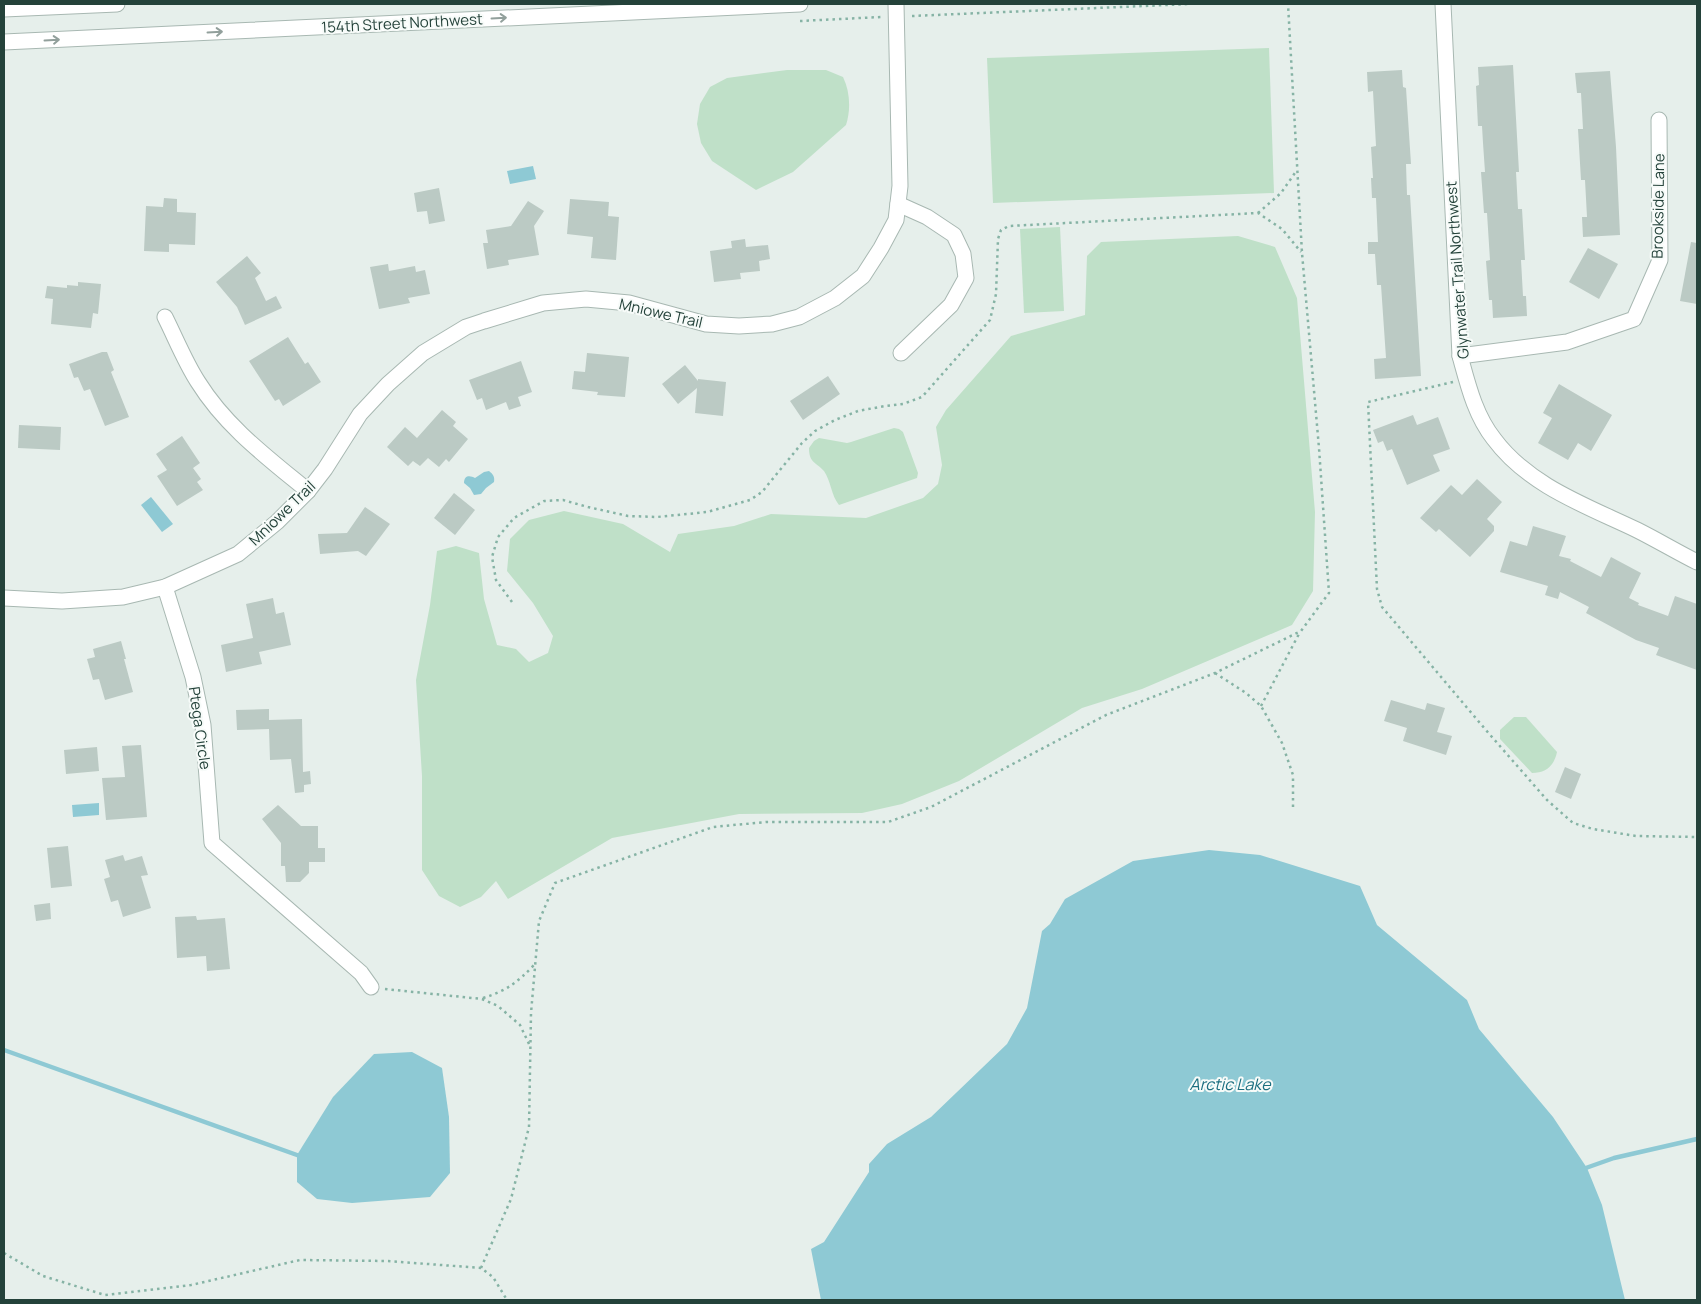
<svg xmlns="http://www.w3.org/2000/svg" width="1701" height="1304" font-family="Manrope,sans-serif">
<style>
.green{fill:#bfe0c8}
.water{fill:#8ec9d4}
.lines{fill:none;stroke-linecap:round;stroke-linejoin:round}
.stream{stroke:#8ec9d4;stroke-width:4.5}
.building{fill:#bbcac4}
.minor-casing{stroke:#a8b8b2;stroke-width:17}
.path{stroke:#86b3a5;stroke-width:2.5;stroke-dasharray:2.5 4;stroke-linecap:butt}
.minor{stroke:#fff;stroke-width:15}
.oneway{stroke:#92a09c}
.labels{text-anchor:middle;dominant-baseline:central;stroke-width:4;stroke-linejoin:round;paint-order:stroke}
.street-label{font-size:15px;fill:#24423a;stroke:#f7fbf9}
.water-label{font-size:16px;font-style:italic;fill:#1c6f80;stroke:#f7fbf9}
</style>
<rect width="100%" height="100%" fill="#e6efeb"/>
<g class="green">
<path d="M1269,48l5,145 -281,10 -6,-145z"/>
<path d="M787,70h39l17,7c7,14 8,33 3,48l-53,47 -37,18 -44,-29 -11,-18 -4,-19 3,-20 10,-17 17,-9z"/>
<path d="M1060,227l4,84 -40,2 -4,-84z"/>
<path d="M1238,236l37,11 22,51 18,214 -2,79 -21,34 -150,64 -60,19 -123,73 -57,23 -40,9 -123,1 -127,24 -104,61 -12,-18 -15,16 -21,10 -21,-11 -17,-26v-94l-6,-96 14,-75 7,-54 19,-5 23,7 5,46 13,46 19,4 13,13 19,-9 5,-17 -20,-33 -26,-32 3,-32 19,-19 35,-9 59,13 47,28 8,-18 56,-8 37,-12 95,4 57,-20 15,-14 4,-19 -6,-38 10,-17 65,-74 74,-21 2,-59 14,-14z"/>
<path d="M894,428l5,1 4,3 15,41 -1,5 -78,27c-8,-10 -8,-24 -15,-34 -8,-9 -15,-8 -15,-23l5,-7 5,-3 28,5 4,-1z"/>
<path d="M1514,717h12l31,35c-3,14 -11,21 -25,21l-32,-34v-9z"/>
</g>
<g class="water">
<path d="M533,166l3,13 -26,5 -3,-13z"/>
<path d="M489,471c4,3 6,6 5,11l-8,6 -5,6 -7,1 -4,-7 -6,-5c0,-8 6,-8 11,-5l9,-6z"/>
<path d="M151,497l22,27 -11,8 -21,-27z"/>
<path d="M99,803v12l-26,2 -1,-12z"/>
<path d="M1209,850l51,5 100,31 17,39 90,75 12,29 74,88 34,51 15,37 23,95h-804l-10,-51 13,-7 45,-70v-8l18,-20 44,-27 76,-73 20,-36 15,-77 8,-7 15,-25 68,-38z"/>
<path d="M412,1052l30,16 7,49 1,56 -20,24 -78,6 -35,-4 -20,-17v-27l36,-58 41,-43z"/>
</g>
<g class="lines">
<g class="stream">
<path d="M4,1050l293,105"/>
<path d="M1583,1169l31,-11 83,-19"/>
</g>
</g>
<g class="building">
<path d="M1513,65l6,107h-3l2,37h4l3,51h-4l2,36h3l1,20 -34,2 -1,-18h-3l-3,-39 4,-1 -3,-47h-3l-3,-41h4l-2,-29 -1,-17h-4l-2,-40 3,-1 -1,-18z"/>
<path d="M1402,70l1,17 3,1 5,76h-5l1,31h3l11,181 -46,3 -1,-20 12,-1 -5,-73h-4l-2,-31h-7v-12h10l-2,-44h-4l-1,-20h2l-2,-31 5,-1 -3,-55 -5,1 -1,-20z"/>
<path d="M1610,71l6,76 4,88 -37,2 -1,-20h5l-2,-37h-4l-3,-51h5l-2,-36h-4l-2,-20z"/>
<path d="M439,188l6,33 -16,3 -2,-13 -10,1 -3,-19z"/>
<path d="M164,198l13,1v13l19,1 -1,32 -26,-1v8l-25,-1 2,-45 17,1z"/>
<path d="M570,199l39,3 -1,14 11,1 -3,43 -25,-2 2,-21 -26,-3z"/>
<path d="M528,201l16,10 -10,15 5,29 -31,5 1,5 -22,4 -4,-26h5l-2,-13 25,-4z"/>
<path d="M745,239l1,8 22,-2 2,14 -11,2 1,10 -20,2 1,6 -27,3 -4,-31 22,-3 -1,-7z"/>
<path d="M1691,242l6,1v61l-17,-3z"/>
<path d="M1588,248l30,16 -19,35 -30,-17z"/>
<path d="M247,256l14,17 -6,5 11,23 10,-5 6,12 -37,17 -8,-18 -21,-25z"/>
<path d="M388,264l1,7 26,-5 1,6 9,-2 5,24 -22,4 2,5 -31,6 -9,-42z"/>
<path d="M78,282l23,2 -3,30 -5,-1 -2,15 -40,-4 2,-25 -8,-1 2,-12 20,2v-3l11,1z"/>
<path d="M288,337l17,27 3,-2 13,20 -38,24 -4,-7 -4,2 -26,-40z"/>
<path d="M102,352h5l7,18 -3,2 18,45 -24,9 -15,-37 -6,2 -6,-14 -4,1 -5,-14z"/>
<path d="M587,353l42,4 -4,40 -28,-2 1,-3 -26,-3 2,-18 11,1z"/>
<path d="M521,361l11,31 -14,5 3,9 -12,4 -3,-8 -20,8 -4,-12 -5,2 -8,-20z"/>
<path d="M685,365l13,16v-2l28,3 -3,34 -28,-3 2,-25 -19,16 -16,-20z"/>
<path d="M828,376l12,18 -37,26 -13,-19z"/>
<path d="M1559,384l53,31 -21,36 -13,-8 -10,17 -30,-17 14,-25 -9,-5z"/>
<path d="M442,410l14,12 -3,4 15,13 -19,23 -3,-3 -7,8 -11,-9 -8,8 -7,-5 -5,5 -21,-19 18,-20 12,11z"/>
<path d="M1413,415l4,10 21,-8 12,32 -17,6 7,16 -33,14 -15,-36 -5,2 -4,-10 -5,2 -5,-13z"/>
<path d="M19,425l42,2 -1,23 -42,-2z"/>
<path d="M182,436l18,27 -7,5 8,11 -4,3 6,8 -26,16 -20,-30 10,-6 -11,-16z"/>
<path d="M1477,479l25,23 -15,17 7,7v5l-24,26 -31,-28 -3,3 -16,-14 31,-33 11,10z"/>
<path d="M454,493l21,17 -20,25 -21,-17z"/>
<path d="M365,507l25,17 -24,32 -8,-5 -38,3 -2,-20 29,-1z"/>
<path d="M1533,526l33,10 -7,20 12,3 -1,2 31,16 10,-20 30,16 -12,25 10,5 -1,2 30,11 7,-20 22,8v66l-41,-15 3,-7 -23,-8 -50,-27 3,-6 -29,-15 -2,7 -13,-4 3,-9 -48,-14 10,-31 17,5z"/>
<path d="M273,598l3,16 8,-2 7,33 -32,7 3,12 -36,8 -5,-27 32,-7 -7,-34z"/>
<path d="M121,641l5,18h-2l9,33 -28,8 -6,-21 -6,1 -6,-21 8,-2 -2,-8z"/>
<path d="M1391,700l34,10 2,-7 18,5 -8,24 15,4 -6,19 -43,-14 4,-13 -23,-7z"/>
<path d="M269,709v11l33,-1 1,53 7,-1 1,13 -7,1v7l-9,1 -4,-34 -21,1 -1,-31 -32,1 -1,-20z"/>
<path d="M141,745l6,72 -41,3 -4,-42 23,-1 -3,-31z"/>
<path d="M97,747l2,24 -33,3 -2,-24z"/>
<path d="M1565,767l16,7 -10,25 -16,-7z"/>
<path d="M278,805l23,21h17v22h7v14h-16v11l-9,9h-14l-1,-16h-4v-23l-19,-24z"/>
<path d="M68,846l4,40 -21,2 -4,-40z"/>
<path d="M123,855l2,6 17,-5 6,19 -7,1 10,32 -28,9 -5,-17 -7,2 -7,-23 6,-2 -5,-17z"/>
<path d="M50,903l1,16 -15,2 -2,-16z"/>
<path d="M196,916l1,4 28,-2 5,51 -23,2 -1,-15 -29,2 -2,-41z"/>
</g>
<g class="lines">
<defs>
<g id="minor">
<path d="M1443,4l17,352c8,29 15,59 34,83 35,47 93,67 143,91 20,10 40,22 60,32"/>
<path d="M4,9l113,-5"/>
<path d="M4,42l796,-38"/>
<path d="M898,204l29,13 27,18 9,19 3,24 -15,27 -50,48"/>
<path d="M165,317c11,22 20,45 33,65 28,45 70,76 110,109"/>
<path d="M1460,356l107,-14 67,-23 26,-59 -1,-140"/>
<path d="M165,587l28,90 10,48 9,118 149,130 10,14"/>
<path d="M4,598l58,3 61,-4 42,-10 73,-33 39,-32 31,-31 17,-22 35,-55 28,-30 35,-31 43,-26 18,-6 59,-18 43,-4 43,4 77,21 33,2 33,-2 27,-7 36,-19 28,-22 18,-28 15,-28 4,-34 -4,-182"/>
</g>
</defs>
<use href="#minor" class="minor-casing"/>
<g class="path">
<path d="M912,16l278,-12"/>
<path d="M800,21l81,-4"/>
<path d="M1258,213l23,-20 16,-23"/>
<path d="M1453,382l-85,20 9,187 5,18 103,122 62,71 26,23 20,6 43,7 61,1"/>
<path d="M512,602l-16,-22 -4,-23 6,-20 16,-19 30,-17 19,-1 25,7 40,9 29,1 50,-5 43,-12 12,-8 40,-49 13,-12 20,-11 23,-9 27,-5 18,-2 19,-7 68,-77 6,-26 2,-55 3,-9 8,-4 249,-13 24,16 19,23"/>
<path d="M1215,673l31,20 15,13 21,37 11,32v32"/>
<path d="M1261,706l39,-74"/>
<path d="M385,989l97,10 16,7 22,19 10,21"/>
<path d="M483,998c23,-7 35,-16 51,-33"/>
<path d="M4,1253l39,23 62,19 86,-10 109,-25 88,1 93,7 12,9 14,23"/>
<path d="M481,1268l30,-69 18,-72 2,-114 8,-92 16,-38 158,-56 53,-5h122l43,-15 175,-92 109,-42 86,-42 28,-38 -10,-145 -17,-195 -14,-249"/>
</g>
<use href="#minor" class="minor"/>
</g>
<defs><path id="oneway-shaft" d="M-6 0H5M1.5-3L5.5 0L1.5 3" fill="none" stroke-width="1.6" stroke-linecap="round" stroke-linejoin="round" transform="scale(1.25)"/></defs>
<g class="oneway">
<use href="#oneway-shaft" transform="translate(499 18) rotate(-3)"/>
<use href="#oneway-shaft" transform="translate(215 32) rotate(-3)"/>
<use href="#oneway-shaft" transform="translate(52 40) rotate(-3)"/>
</g>
<g class="labels">
<g class="street-label">
<text transform="translate(402 23) rotate(-3)">154th Street Northwest</text>
<text transform="translate(1658 206) rotate(-89)">Brookside Lane</text>
<text transform="translate(1457 270) rotate(-94)">Glynwater Trail Northwest</text>
<text transform="translate(661 313) rotate(13)">Mniowe Trail</text>
<text transform="translate(282 513) rotate(-44)">Mniowe Trail</text>
<text transform="translate(200 728) rotate(82)">Ptega Circle</text>
</g>
<g class="water-label">
<text x="1230" y="1084">Arctic Lake</text>
</g>
</g>
<rect width="1701" height="1304" fill="none" stroke="#24423a" stroke-width="10"/>
</svg>
